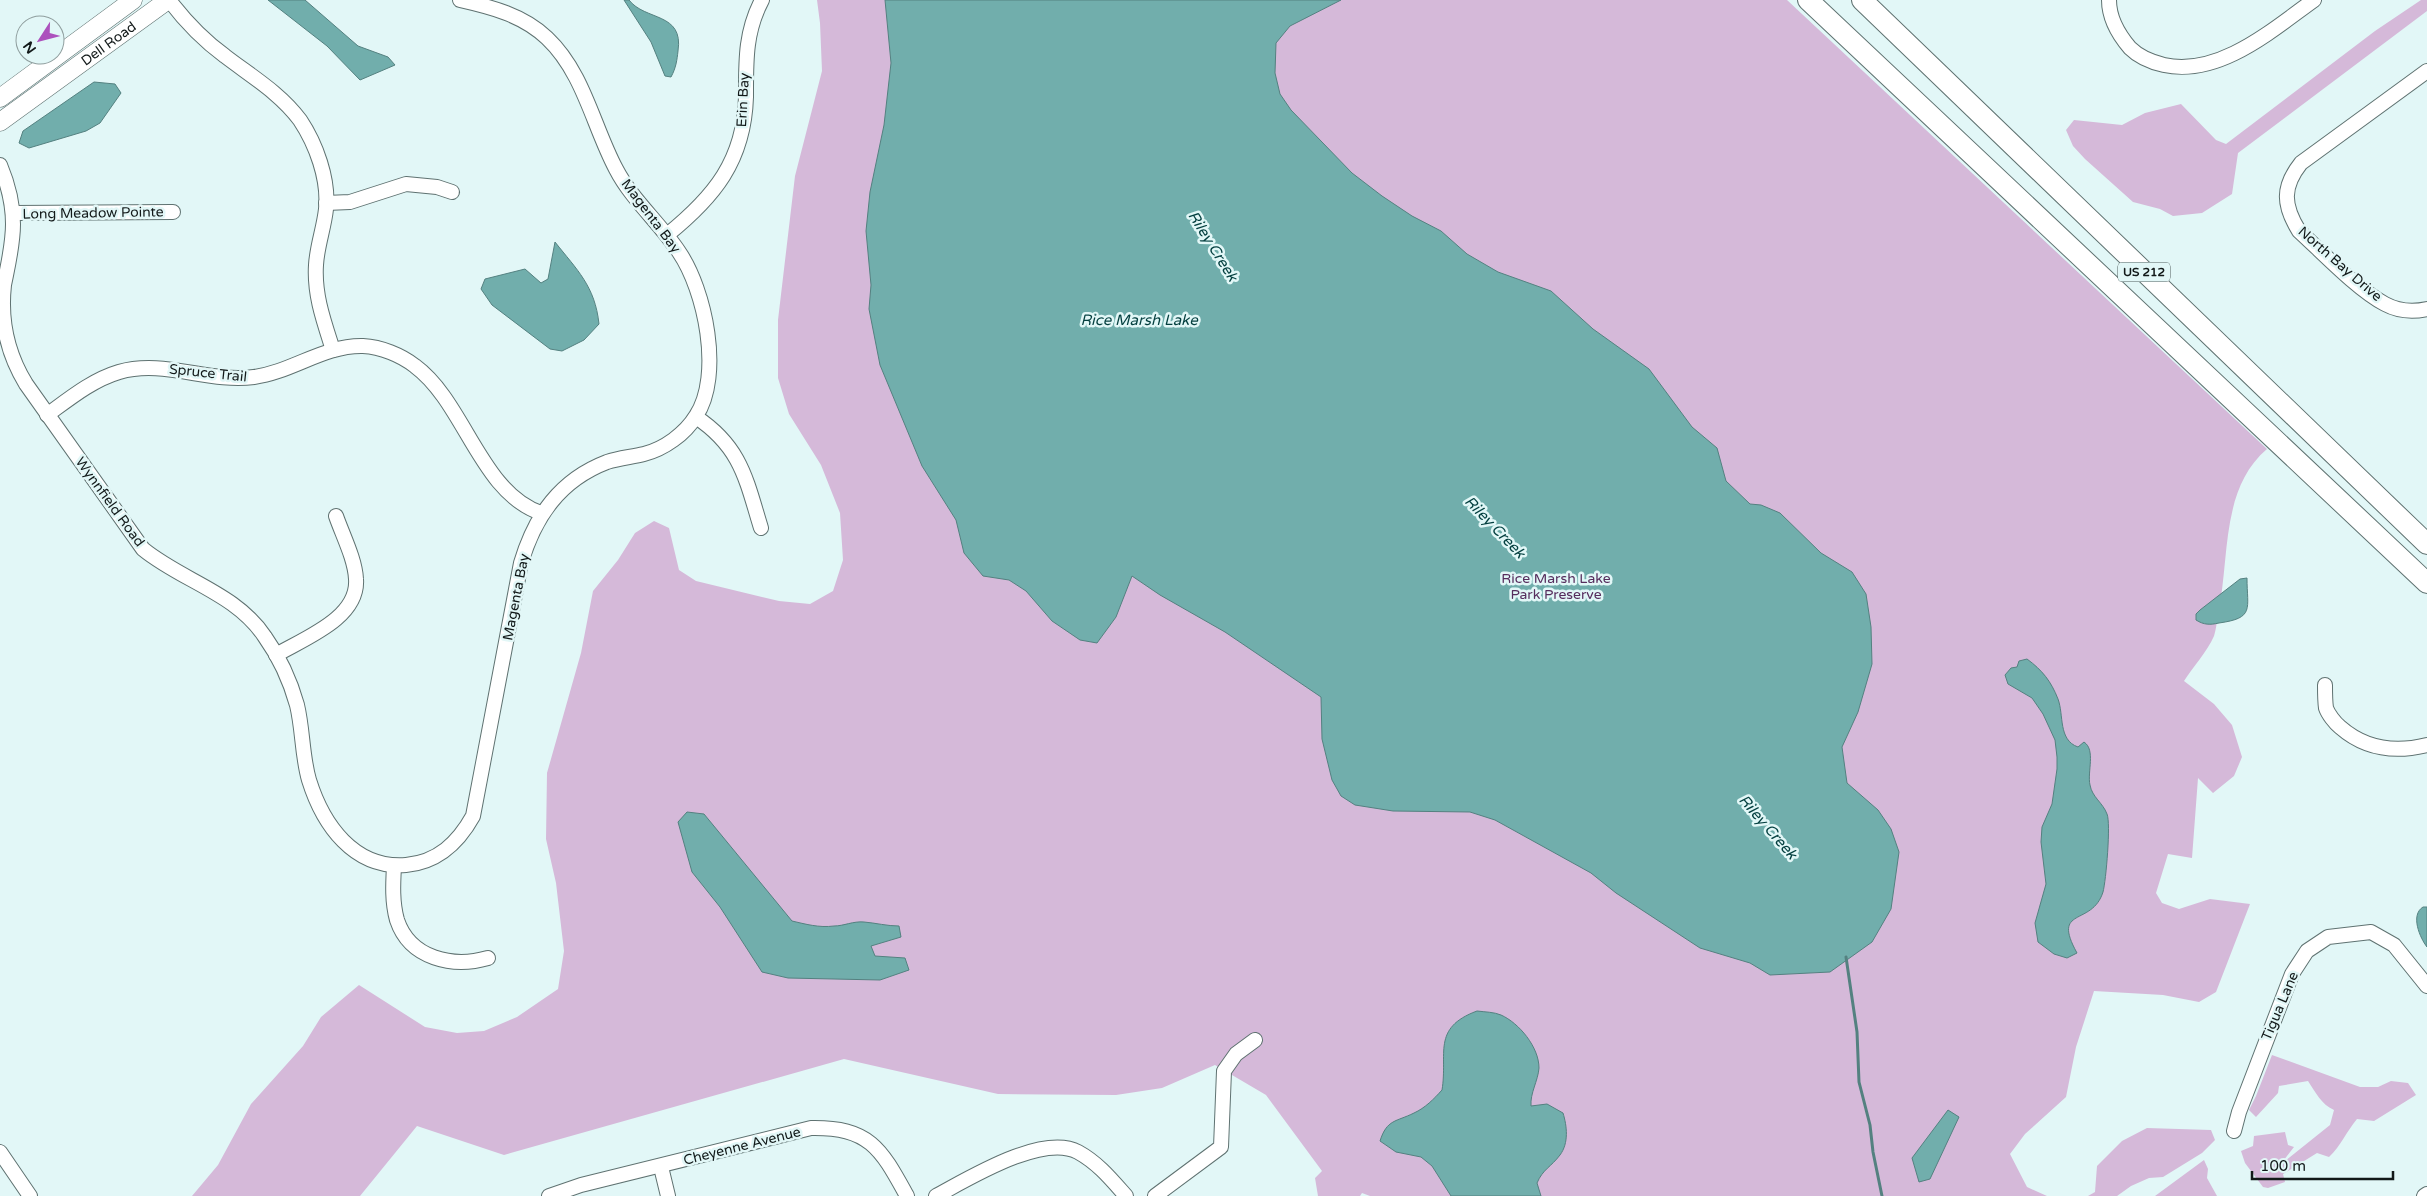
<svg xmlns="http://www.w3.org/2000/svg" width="2427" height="1196" font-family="'Varela Round',sans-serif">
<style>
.green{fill:#d5b9d9}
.water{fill:#71aeac;stroke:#548180}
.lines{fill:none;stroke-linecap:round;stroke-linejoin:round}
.stream{stroke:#548180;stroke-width:3}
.minor-casing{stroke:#5f7271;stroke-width:16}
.major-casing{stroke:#5f7271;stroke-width:19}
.highway-casing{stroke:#5f7271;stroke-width:22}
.minor{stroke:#fff;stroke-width:14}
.major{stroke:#fff;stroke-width:18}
.highway{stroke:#fff;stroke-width:20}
.labels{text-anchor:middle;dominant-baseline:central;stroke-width:5;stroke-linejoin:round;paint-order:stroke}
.shield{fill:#e2f7f7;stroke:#505c5c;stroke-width:1}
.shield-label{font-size:12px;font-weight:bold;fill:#121919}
.street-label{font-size:14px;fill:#121919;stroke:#e2f7f7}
.park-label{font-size:14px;fill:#562d5d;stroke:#e2f7f7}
.water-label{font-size:15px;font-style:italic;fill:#033f3f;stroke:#e2f7f7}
</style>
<rect width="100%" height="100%" fill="#e2f7f7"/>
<g class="green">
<path d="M817,0h970l480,449c-47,40 -37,110 -49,165 -1,7 -2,16 -4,22 -7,16 -21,31 -30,45l30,23 18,21 10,32 -8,19 -21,17 -15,-15 -6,80 -24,-4 -12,39 6,10 17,6 31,-10 40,5 -34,88 -17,10 -36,-7 -69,-4 -18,56 -10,50 -41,37 -15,20 17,33 20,9h-677l-8,-3 -2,3h-42l-3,-18 7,-7 -56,-76 -51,-30 -53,23 -46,7 -118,-1 -154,-35 -340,96 -87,-29 -57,70h-168l26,-31 33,-61 52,-58 18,-29 38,-32 66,42 32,6 27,-2 33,-14 41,-28 6,-38 -8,-68 -10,-44 1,-66 34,-120 12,-62 25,-31 17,-27 19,-12 15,7 10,42 17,11 83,20 31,3 23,-13 10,-31 -3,-47 -19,-48 -32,-51 -11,-36v-58l17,-144 27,-105 -2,-48z"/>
<path d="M2421,0h6v11l-189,142 -6,41 -30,19 -29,3 -13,-7 -27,-7 -48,-43 -12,-13 -7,-16 8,-10 48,5 23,-12 36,-9 35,36 10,4 149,-113z"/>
<path d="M2272,1055l88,32h18l13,-6 17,2 8,12 -42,26 -17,-2c-11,13 -16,27 -28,38l-12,-4 -34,21 2,8 -17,6 -5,-1 -18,-24 -4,-12 12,-5 1,-10 31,-4 3,13 6,2 -14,18 50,-40 4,-15c-13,-6 -18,-17 -26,-29l-29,5 -1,7 -22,24 -7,-7 7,-14z"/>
<path d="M2147,1128l64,2 4,10 -13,13 -39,24 -14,1 -18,8 -14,10h-29l7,-4 2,-26 25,-25z"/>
<path d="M2204,1160l4,9 -1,9 10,18h-62z"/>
</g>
<g class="water">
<path d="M268,0h37l53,46 30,11 7,8 -35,15 -33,-34z"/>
<path d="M624,0h5c16,21 55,12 49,51 -1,9 -2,17 -7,26l-6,-1 -14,-34z"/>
<path d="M885,0h456l-51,26 -14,17 -1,30 5,21 11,16 61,63 30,23 30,20 29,15 26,23 31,18 53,19 42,38 56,40 43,58 25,21 9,33 24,23 11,1 19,8 41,40 31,19 14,22 5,33 1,37 -14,48 -16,35 5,36 31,27 13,19 8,23 -8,57 -19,33 -42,30 -60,3 -20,-12 -50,-15 -84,-55 -25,-20 -96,-53 -25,-8 -77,-1 -38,-6 -14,-9 -9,-16 -10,-41 -1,-42 -96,-65 -65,-37 -28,-19 -16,41 -19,26 -17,-3 -28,-19 -26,-30 -17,-11 -26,-4 -19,-23 -8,-33 -34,-54 -42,-101 -11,-56 2,-24 -5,-54 4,-39 14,-67 7,-62z"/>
<path d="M94,82l21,2 6,9 -21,30 -14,8 -57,17 -10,-5 4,-12z"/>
<path d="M555,242c22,28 40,44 44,82l-15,16 -22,11 -12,-2 -58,-44 -11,-16 4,-10 40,-10 16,14 7,-4z"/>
<path d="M2247,578c0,31 8,40 -28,45 -9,2 -15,2 -23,-3v-6l4,-4 40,-31z"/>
<path d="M2027,659c15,11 24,22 31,40 6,16 0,41 20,48l6,-5c12,8 3,30 6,43 2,12 13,18 17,29 4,9 -1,67 -4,78 -11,35 -52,14 -26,61l-10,5 -13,-4 -16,-12 -3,-19 11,-39 -5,-42 1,-15 10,-23 5,-35v-12l-2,-17 -12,-26 -11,-16 -24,-14 -3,-9 6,-7 6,-1 2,-6z"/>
<path d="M687,812l17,2 88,107c13,3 27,7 42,5 10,0 19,-5 30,-4 12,1 23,4 35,4l2,11 -30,9 4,10 30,2 4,12 -29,10 -92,-2 -26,-6 -42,-65 -28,-35 -14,-50z"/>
<path d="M2423,907h4v40c-7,-9 -17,-32 -4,-40z"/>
<path d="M1477,1011c8,1 17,1 24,4 18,8 38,32 38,53 -1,13 -9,25 -8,38l16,-2 16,9c4,13 6,30 -3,42 -9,12 -17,14 -23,28l4,13h-90l-19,-30 -11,-9 -25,-5 -16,-11c7,-22 16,-19 34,-28 11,-5 20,-14 28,-23 6,-36 -11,-62 35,-79z"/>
<path d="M1948,1110l11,7 -29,62 -11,3 -7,-24z"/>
</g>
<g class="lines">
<path class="stream" d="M1846,957l11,75 2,50 11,43 3,27 9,44"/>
<defs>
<g id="minor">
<path d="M169,0c16,21 34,40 56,56 26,20 55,37 75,64 16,24 29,59 26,89 -2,19 -9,37 -10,56 -2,30 8,57 17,85"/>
<path d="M2109,0c0,19 9,34 21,48 9,9 21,14 34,17 55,12 108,-35 150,-65"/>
<path d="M2427,71l-126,92c-19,24 -18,42 -2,68 23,21 59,59 86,73 13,7 28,8 42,5"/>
<path d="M0,165c8,19 13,38 13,59 0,21 -5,41 -9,61 -4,36 3,68 22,99l117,165c39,32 93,44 122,88 15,21 25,43 32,68 6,25 5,51 12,75 14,45 45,89 97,85 32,-3 52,-22 67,-49l48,-253c14,-47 39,-83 86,-101 12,-4 25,-5 37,-8 20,-5 41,-20 52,-38 27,-41 9,-126 -17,-164 -19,-29 -47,-52 -63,-83 -23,-43 -32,-96 -69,-131 -24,-23 -56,-31 -87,-38"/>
<path d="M326,203l24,-1 56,-18 31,3 15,5"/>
<path d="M13,213l160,-1"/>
<path d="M667,235c47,-38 77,-74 79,-138 0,-35 -1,-65 16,-97"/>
<path d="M47,415c22,-16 45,-35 72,-43 45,-13 89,11 135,5 38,-5 70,-32 109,-31 18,1 38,9 52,20 50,37 65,126 126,147"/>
<path d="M696,417c45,30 50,62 65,111"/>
<path d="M276,655c29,-17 83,-37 80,-76 -1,-20 -13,-43 -20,-63"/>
<path d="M2325,685c0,7 0,16 1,23 2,6 9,15 14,19 25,22 55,26 87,18"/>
<path d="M394,866c-1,18 -2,36 3,54 13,39 56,48 91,38"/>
<path d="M2234,1131l5,-19 53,-138 15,-23 21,-14 43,-5 23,13 33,41"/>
<path d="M0,1152l30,44"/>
<path d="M661,1167l7,29"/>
<path d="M549,1196l32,-11 230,-57c59,-1 70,21 96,68"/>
<path d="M936,1196c32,-17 106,-63 142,-44 20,11 33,27 48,44"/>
<path d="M1155,1196l66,-49 3,-76 12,-17 19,-14"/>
<path d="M2424,1196l3,-2"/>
</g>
<g id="major">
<path d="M0,98l133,-98"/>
<path id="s1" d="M0,122l168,-122"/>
</g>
<g id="highway">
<path d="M1808,0l619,583"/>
<path d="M1862,0l565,544"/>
</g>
</defs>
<use href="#minor" class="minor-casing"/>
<use href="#major" class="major-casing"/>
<use href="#highway" class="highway-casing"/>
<use href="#minor" class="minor"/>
<use href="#major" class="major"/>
<use href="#highway" class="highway"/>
</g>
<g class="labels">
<rect class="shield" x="2118" y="262.5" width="52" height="19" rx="4"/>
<g class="shield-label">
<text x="2144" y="272">US 212</text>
</g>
<g class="street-label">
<text stroke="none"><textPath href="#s1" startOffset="134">Dell Road</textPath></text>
<text transform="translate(743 100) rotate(-87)">Erin Bay</text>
<text transform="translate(93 213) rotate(-1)">Long Meadow Pointe</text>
<text transform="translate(651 216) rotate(53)">Magenta Bay</text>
<text transform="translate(2340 264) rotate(41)">North Bay Drive</text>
<text transform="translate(208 373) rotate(6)">Spruce Trail</text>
<text transform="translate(110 502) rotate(54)">Wynnfield Road</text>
<text transform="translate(516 597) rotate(-79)">Magenta Bay</text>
<text transform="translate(2280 1006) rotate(-67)">Tigua Lane</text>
<text transform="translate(742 1146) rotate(-14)">Cheyenne Avenue</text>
</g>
<g class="park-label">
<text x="1556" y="578">Rice Marsh Lake<tspan x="1556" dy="16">Park Preserve</tspan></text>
</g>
<g class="water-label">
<text transform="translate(1213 246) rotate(58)">Riley Creek</text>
<text x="1139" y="320">Rice Marsh Lake</text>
<text transform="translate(1495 527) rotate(46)">Riley Creek</text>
<text transform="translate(1768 827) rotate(49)">Riley Creek</text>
</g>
</g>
<g transform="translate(40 40) rotate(234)"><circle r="24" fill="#e2f7f7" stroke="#8f9e9e"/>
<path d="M0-4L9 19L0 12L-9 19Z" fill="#ac51bd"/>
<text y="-8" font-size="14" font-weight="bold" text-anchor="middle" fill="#121919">N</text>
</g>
<path d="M2252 1171v8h141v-8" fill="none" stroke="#121919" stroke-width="2.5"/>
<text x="2260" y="1171" font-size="15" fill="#121919" stroke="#e2f7f7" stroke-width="4" paint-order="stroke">100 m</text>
</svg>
